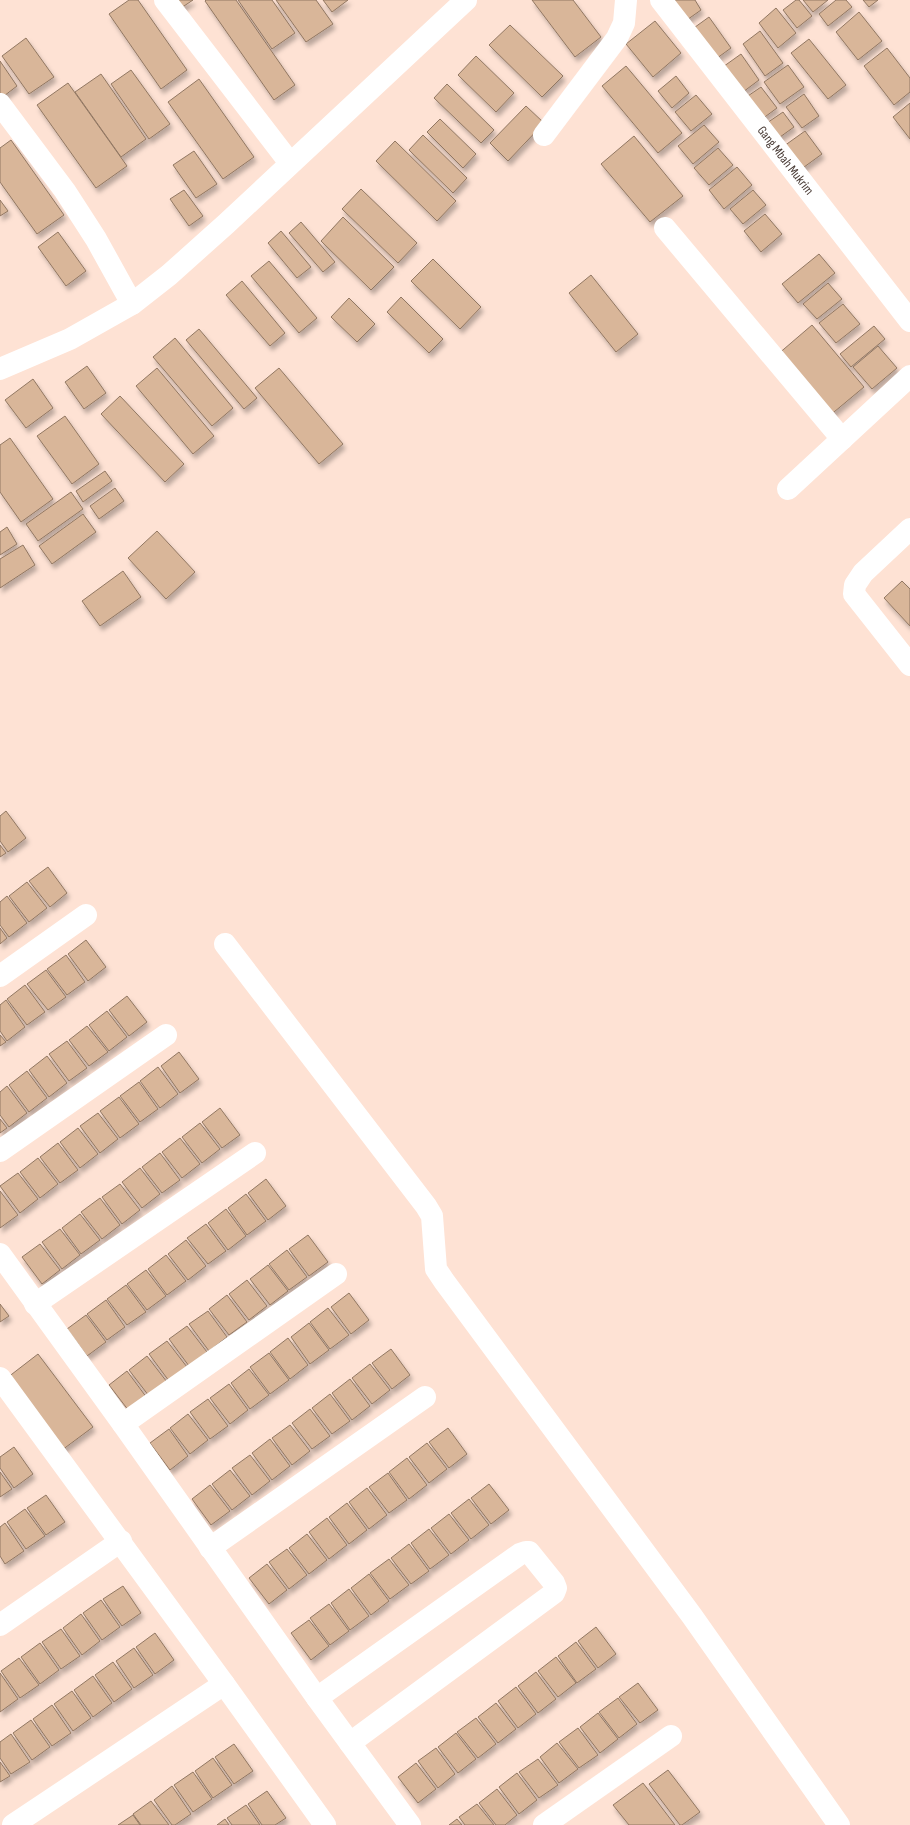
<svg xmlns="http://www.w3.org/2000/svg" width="910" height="1825" font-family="'Sofia Sans Condensed',sans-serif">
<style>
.building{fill:#d9b699;stroke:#917762;filter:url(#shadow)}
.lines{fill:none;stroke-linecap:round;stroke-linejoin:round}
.street{stroke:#fff;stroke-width:22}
.labels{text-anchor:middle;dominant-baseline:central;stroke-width:3.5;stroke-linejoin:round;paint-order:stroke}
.street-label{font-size:13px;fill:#473933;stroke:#fee2d4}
</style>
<defs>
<filter id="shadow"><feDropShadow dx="2.5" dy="4.5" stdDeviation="2" flood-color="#0004"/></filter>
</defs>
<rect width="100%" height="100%" fill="#fee2d4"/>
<g class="building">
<path d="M129,0h9l49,70 -26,19 -52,-75z"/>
<path d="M175,0h18l-12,8z"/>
<path d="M206,0h30l59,85 -21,15 -69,-99z"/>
<path d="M238,0h34l23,33 -23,16z"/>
<path d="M276,0h40l17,24 -27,18z"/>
<path d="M323,0h25l-16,12z"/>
<path d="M532,0h41l28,37 -26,20z"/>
<path d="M668,0h27l6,10 -17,12z"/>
<path d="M796,0h3l13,16 -15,12 -14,-18z"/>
<path d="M803,0h25l-15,12z"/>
<path d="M836,0h10l6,7 -24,19 -9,-12z"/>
<path d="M863,0h15l-9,7z"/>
<path d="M776,8l20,25 -18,15 -19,-25z"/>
<path d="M859,12l23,29 -24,19 -22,-28z"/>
<path d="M709,17l22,31 -18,13 -22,-31z"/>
<path d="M655,21l26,32 -28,24 -27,-33z"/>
<path d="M510,25l53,51 -21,21 -53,-52z"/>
<path d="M760,31l23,32 -18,13 -22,-32z"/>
<path d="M26,38l28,39 -25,17 -27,-38z"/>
<path d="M809,39l37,46 -18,14 -37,-46z"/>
<path d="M887,48l23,30v14l-16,13 -30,-39z"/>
<path d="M741,54l18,26 -20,15 -19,-26z"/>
<path d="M476,56l38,37 -18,19 -38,-37z"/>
<path d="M0,61l17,25 -17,13z"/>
<path d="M788,65l16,22 -24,17 -16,-22z"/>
<path d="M626,66l56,67 -24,20 -56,-67z"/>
<path d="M131,70l39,54 -21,15 -38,-55z"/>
<path d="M101,74l45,65 -25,18 -46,-65z"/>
<path d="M676,76l13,17 -17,15 -14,-17z"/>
<path d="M199,79l55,78 -31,22 -55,-77z"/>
<path d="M68,83l59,83 -31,22 -59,-83z"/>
<path d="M447,84l47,46 -13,13 -47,-45z"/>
<path d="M761,87l16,21 -19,14 -16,-22z"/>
<path d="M804,94l15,22 -17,12 -16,-21z"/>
<path d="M696,95l16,19 -21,17 -16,-19z"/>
<path d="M910,103v36l-17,-22z"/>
<path d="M526,106l18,17 -36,38 -18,-18z"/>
<path d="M783,112l11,15 -21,15 -12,-15z"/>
<path d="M440,119l36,35 -13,14 -36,-36z"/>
<path d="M704,125l15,17 -26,22 -15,-18z"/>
<path d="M805,131l17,23 -22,16 -16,-24z"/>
<path d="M423,135l44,43 -14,15 -44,-43z"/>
<path d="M634,136l49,60 -33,26 -49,-58z"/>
<path d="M11,140l53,75 -27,19 -37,-52v-34z"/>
<path d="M395,141l61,60 -19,20 -61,-60z"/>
<path d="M718,148l15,17 -24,20 -15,-17z"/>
<path d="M194,151l23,33 -21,14 -23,-33z"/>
<path d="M737,167l15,18 -28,24 -15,-19z"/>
<path d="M361,189l56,54 -19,20 -56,-54z"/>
<path d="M184,190l19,26 -14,10 -19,-27z"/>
<path d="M753,190l13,15 -23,19 -13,-15z"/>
<path d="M0,200l8,11 -8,5z"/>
<path d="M765,214l17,20 -21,18 -17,-21z"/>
<path d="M343,217l51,50 -23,23 -50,-49z"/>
<path d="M301,222l34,40 -12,10 -34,-39z"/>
<path d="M281,231l30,36 -14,11 -29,-35z"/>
<path d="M58,232l28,39 -20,15 -28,-39z"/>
<path d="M819,254l16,19 -37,30 -16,-19z"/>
<path d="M433,259l48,48 -21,22 -49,-48z"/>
<path d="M269,261l48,57 -18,15 -48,-57z"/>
<path d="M591,275l47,59 -22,18 -47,-59z"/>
<path d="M242,281l43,52 -15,13 -44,-51z"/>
<path d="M828,283l14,16 -25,20 -14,-15z"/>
<path d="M401,297l42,42 -14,14 -42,-41z"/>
<path d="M349,298l26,26 -18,18 -26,-25z"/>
<path d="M843,304l17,20 -24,19 -17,-20z"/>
<path d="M812,325l52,62 -36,30 -51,-62z"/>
<path d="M874,326l11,13 -34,28 -11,-13z"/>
<path d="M199,329l58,69 -13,11 -58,-69z"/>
<path d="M175,338l58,70 -21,18 -59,-69z"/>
<path d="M878,346l19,22 -25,21 -19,-22z"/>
<path d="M87,366l19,27 -22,16 -19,-27z"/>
<path d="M157,368l57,68 -21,18 -57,-68z"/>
<path d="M279,368l64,76 -24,20 -64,-76z"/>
<path d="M33,379l20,29 -27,20 -21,-28z"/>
<path d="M120,396l64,68 -19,18 -64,-68z"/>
<path d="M65,416l34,48 -27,20 -35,-48z"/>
<path d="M10,438l43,61 -32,23 -21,-30v-47z"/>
<path d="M105,471l7,10 -29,21 -7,-11z"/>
<path d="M115,488l9,13 -25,18 -9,-13z"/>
<path d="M71,492l12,17 -45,32 -12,-17z"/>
<path d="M83,514l13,18 -44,32 -13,-18z"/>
<path d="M7,527l10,17 -17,11v-23z"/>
<path d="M157,531l38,41 -29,27 -38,-41z"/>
<path d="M23,545l12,20 -35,23v-29z"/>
<path d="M123,571l18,26 -41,29 -18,-25z"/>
<path d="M902,581l8,8v37l-26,-28z"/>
<path d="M6,811l20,27 -18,14 -8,-11v-25z"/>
<path d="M0,845l6,8 -6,4z"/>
<path d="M48,867l19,26 -17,14 -21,-26z"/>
<path d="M27,882l20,26 -18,14 -20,-26z"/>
<path d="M7,896l20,27 -18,14 -9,-12v-23z"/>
<path d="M0,928l7,10 -7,6z"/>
<path d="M86,940l20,27 -18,14 -20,-27z"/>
<path d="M66,955l19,27 -18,13 -20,-26z"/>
<path d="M46,970l20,27 -18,13 -21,-26z"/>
<path d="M25,985l20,27 -18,13 -20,-26z"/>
<path d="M127,996l20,26 -18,14 -20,-26z"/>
<path d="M6,1000l19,27 -18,14 -7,-10v-26z"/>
<path d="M107,1011l20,26 -18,14 -20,-26z"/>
<path d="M87,1026l21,26 -19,14 -20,-26z"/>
<path d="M0,1035l6,7 -6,4z"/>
<path d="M67,1041l20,27 -18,13 -20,-27z"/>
<path d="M179,1052l20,27 -19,14 -19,-27z"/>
<path d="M47,1056l20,27 -18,14 -20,-27z"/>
<path d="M158,1067l20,27 -18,14 -20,-27z"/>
<path d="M27,1071l20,27 -18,14 -20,-27z"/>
<path d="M139,1082l19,27 -18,13 -20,-26z"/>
<path d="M7,1086l20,27 -18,14 -9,-12v-23z"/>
<path d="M119,1097l20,27 -19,14 -20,-27z"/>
<path d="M220,1108l20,27 -18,13 -20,-26z"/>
<path d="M98,1113l20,26 -18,14 -20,-27z"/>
<path d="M0,1119l7,9 -7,5z"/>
<path d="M200,1123l20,26 -18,14 -20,-26z"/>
<path d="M78,1128l20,26 -18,14 -20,-26z"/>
<path d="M180,1138l20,26 -18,14 -20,-26z"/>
<path d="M58,1143l20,27 -18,13 -20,-26z"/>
<path d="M160,1153l20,27 -18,13 -20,-26z"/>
<path d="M38,1158l20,26 -18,14 -20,-26z"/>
<path d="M140,1168l20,26 -18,14 -20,-26z"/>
<path d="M18,1173l20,26 -18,14 -20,-27z"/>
<path d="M266,1179l20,27 -18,14 -20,-27z"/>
<path d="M120,1184l20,26 -18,14 -20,-27z"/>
<path d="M0,1191l18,24 -18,13z"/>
<path d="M246,1194l20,27 -19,14 -19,-27z"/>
<path d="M100,1198l20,27 -18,14 -21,-27z"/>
<path d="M226,1209l20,27 -18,14 -20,-27z"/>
<path d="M80,1214l20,26 -19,14 -19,-26z"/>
<path d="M206,1224l20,27 -18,13 -21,-26z"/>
<path d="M60,1229l20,26 -18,14 -20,-27z"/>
<path d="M308,1235l20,27 -19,14 -20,-27z"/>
<path d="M186,1240l20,26 -18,14 -20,-26z"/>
<path d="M40,1244l20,26 -18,14 -20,-27z"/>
<path d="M287,1250l20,27 -18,13 -20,-26z"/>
<path d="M166,1255l20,26 -19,14 -19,-26z"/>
<path d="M268,1265l20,26 -18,14 -20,-26z"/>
<path d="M146,1270l20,26 -19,14 -20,-26z"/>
<path d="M247,1280l20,26 -18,14 -20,-26z"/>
<path d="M126,1285l20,27 -19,13 -20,-26z"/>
<path d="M349,1293l20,27 -18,14 -20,-27z"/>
<path d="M227,1295l20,27 -18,13 -20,-26z"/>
<path d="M106,1300l19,27 -18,13 -20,-26z"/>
<path d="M0,1304l9,12 -9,6z"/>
<path d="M328,1308l21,27 -19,14 -20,-27z"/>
<path d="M208,1311l19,26 -18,14 -20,-27z"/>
<path d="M86,1315l20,27 -19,14 -20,-27z"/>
<path d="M309,1323l20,27 -19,14 -19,-27z"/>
<path d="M187,1326l20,26 -18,14 -20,-27z"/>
<path d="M288,1338l20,27 -18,14 -20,-27z"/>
<path d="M167,1341l20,26 -18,14 -20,-27z"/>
<path d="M391,1349l19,26 -18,14 -20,-26z"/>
<path d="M269,1353l20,27 -19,14 -20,-27z"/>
<path d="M38,1354l55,73 -35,26 -55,-72z"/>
<path d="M147,1356l20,26 -18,14 -20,-26z"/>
<path d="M370,1364l20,26 -18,14 -20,-26z"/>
<path d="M249,1369l20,26 -19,14 -19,-26z"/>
<path d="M127,1371l20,27 -18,13 -20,-26z"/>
<path d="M350,1379l20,27 -18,14 -20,-27z"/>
<path d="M229,1384l19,26 -18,14 -20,-26z"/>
<path d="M330,1394l20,27 -18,13 -20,-26z"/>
<path d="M208,1399l20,27 -18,13 -20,-27z"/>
<path d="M310,1409l20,27 -18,13 -20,-26z"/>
<path d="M188,1414l20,26 -18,14 -20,-26z"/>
<path d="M290,1425l20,26 -18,14 -20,-27z"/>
<path d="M448,1428l19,26 -18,14 -20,-26z"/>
<path d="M169,1429l19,27 -18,14 -20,-27z"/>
<path d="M270,1439l20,27 -18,14 -20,-27z"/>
<path d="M427,1443l20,26 -18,14 -20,-26z"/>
<path d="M14,1447l19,27 -19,14 -14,-20v-11z"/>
<path d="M250,1455l20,26 -18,14 -20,-27z"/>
<path d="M407,1458l20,27 -18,14 -20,-27z"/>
<path d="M230,1470l20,26 -18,14 -20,-26z"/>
<path d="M0,1472l12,17 -12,8z"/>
<path d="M388,1473l19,27 -18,13 -20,-26z"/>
<path d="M489,1484l20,26 -18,14 -20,-26z"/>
<path d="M210,1485l20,26 -19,14 -19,-26z"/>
<path d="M367,1488l20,27 -18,14 -20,-27z"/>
<path d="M46,1495l19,27 -19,13 -19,-27z"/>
<path d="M469,1499l20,26 -18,14 -20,-26z"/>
<path d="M347,1503l20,27 -18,14 -20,-27z"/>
<path d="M25,1509l20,27 -19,13 -19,-27z"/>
<path d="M449,1514l20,26 -18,14 -20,-26z"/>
<path d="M327,1518l20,27 -18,14 -20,-27z"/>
<path d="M5,1523l19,28 -19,13 -5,-8v-29z"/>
<path d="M429,1529l20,26 -19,14 -19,-26z"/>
<path d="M307,1534l20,26 -18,14 -20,-26z"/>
<path d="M409,1544l20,27 -18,13 -20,-26z"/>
<path d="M287,1549l20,26 -18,14 -20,-27z"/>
<path d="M389,1559l20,26 -19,14 -20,-26z"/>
<path d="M267,1564l20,26 -18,14 -20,-26z"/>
<path d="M369,1574l20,27 -18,14 -20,-27z"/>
<path d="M123,1586l18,27 -19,13 -19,-27z"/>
<path d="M349,1589l20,27 -19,14 -19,-27z"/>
<path d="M101,1600l19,27 -18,13 -19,-27z"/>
<path d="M329,1604l20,27 -19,14 -20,-27z"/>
<path d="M81,1614l19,27 -18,14 -19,-27z"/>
<path d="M309,1620l20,26 -18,14 -20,-27z"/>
<path d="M596,1627l20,27 -18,14 -20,-27z"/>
<path d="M61,1629l19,27 -19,13 -19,-27z"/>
<path d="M155,1633l19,27 -19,14 -19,-27z"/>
<path d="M576,1642l20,27 -19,14 -19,-27z"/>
<path d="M40,1643l19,27 -19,14 -19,-27z"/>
<path d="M134,1648l19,27 -19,13 -18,-27z"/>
<path d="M556,1657l20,26 -18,14 -20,-26z"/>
<path d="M19,1658l20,27 -19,13 -19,-27z"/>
<path d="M113,1662l19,27 -18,13 -19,-27z"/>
<path d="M536,1672l20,27 -18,14 -20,-27z"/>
<path d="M0,1673l18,26 -18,13z"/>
<path d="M93,1676l19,27 -19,14 -19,-27z"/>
<path d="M638,1683l20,27 -18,13 -21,-26z"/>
<path d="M516,1687l20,27 -18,14 -20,-27z"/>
<path d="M72,1691l19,27 -18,13 -19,-27z"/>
<path d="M618,1698l19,26 -18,14 -20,-26z"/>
<path d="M496,1703l20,26 -18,14 -20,-26z"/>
<path d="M52,1705l19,28 -19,13 -19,-27z"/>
<path d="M598,1713l20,26 -18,14 -20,-26z"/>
<path d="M476,1718l20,26 -18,14 -21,-26z"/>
<path d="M31,1720l19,27 -18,13 -19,-27z"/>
<path d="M578,1728l20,27 -19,13 -20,-26z"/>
<path d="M456,1733l20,26 -18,14 -20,-26z"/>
<path d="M11,1734l19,28 -19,12 -11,-16v-16z"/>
<path d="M557,1743l21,26 -19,14 -19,-26z"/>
<path d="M234,1744l19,27 -19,13 -19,-27z"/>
<path d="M436,1748l19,26 -17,14 -20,-27z"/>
<path d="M213,1758l19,27 -19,13 -18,-27z"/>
<path d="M538,1759l20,26 -19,13 -20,-26z"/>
<path d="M0,1762l10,14 -10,6z"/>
<path d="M416,1763l20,26 -18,14 -20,-26z"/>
<path d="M668,1770l32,42 -18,13h-2l-31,-41z"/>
<path d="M193,1772l19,27 -19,13 -19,-27z"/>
<path d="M517,1773l20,27 -18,14 -20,-27z"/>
<path d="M643,1783l32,42h-46l-16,-20z"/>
<path d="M172,1786l19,28 -16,11h-3l-18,-25z"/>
<path d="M497,1789l20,26 -12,10h-9l-17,-22z"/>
<path d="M267,1791l19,27 -11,7h-13l-14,-21z"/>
<path d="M151,1801l18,24h-28l-8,-11z"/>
<path d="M477,1804l17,21h-29l-6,-8z"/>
<path d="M246,1805l14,20h-28l-5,-7z"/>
<path d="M133,1815l7,10h-22z"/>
<path d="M225,1819l4,6h-12z"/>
<path d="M457,1819l5,6h-13z"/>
</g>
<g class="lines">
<g class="street">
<path d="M165,0l125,163"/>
<path id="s1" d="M661,0l249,321"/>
<path d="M0,104l65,87 31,48 36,65"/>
<path d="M544,135l73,-97 7,-15 2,-23"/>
<path d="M665,228l177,211"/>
<path d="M0,369l70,-30 62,-35 37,-29 57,-51 240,-224"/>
<path d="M788,489l122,-113"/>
<path d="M910,529l-47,44 -8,12 -1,9 56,71"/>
<path d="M225,944l201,262 6,10 4,53 8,12 248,335 147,209"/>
<path d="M0,976l86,-61"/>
<path d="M0,1151l166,-116"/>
<path d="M0,1254l123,170 194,274 93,127"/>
<path d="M35,1304l220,-151"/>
<path d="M0,1378l224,306 101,141"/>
<path d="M123,1424l213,-150"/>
<path d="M210,1548l215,-151"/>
<path d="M0,1625l121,-84"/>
<path d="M317,1698l203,-144 6,-2h3l25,31 2,5 -2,5 -204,150"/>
<path d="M13,1825l211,-141"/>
<path d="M544,1825l127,-89"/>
</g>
</g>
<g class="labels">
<g class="street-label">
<text stroke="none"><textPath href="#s1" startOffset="203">Gang Mbah Mukrim</textPath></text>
</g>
</g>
</svg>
